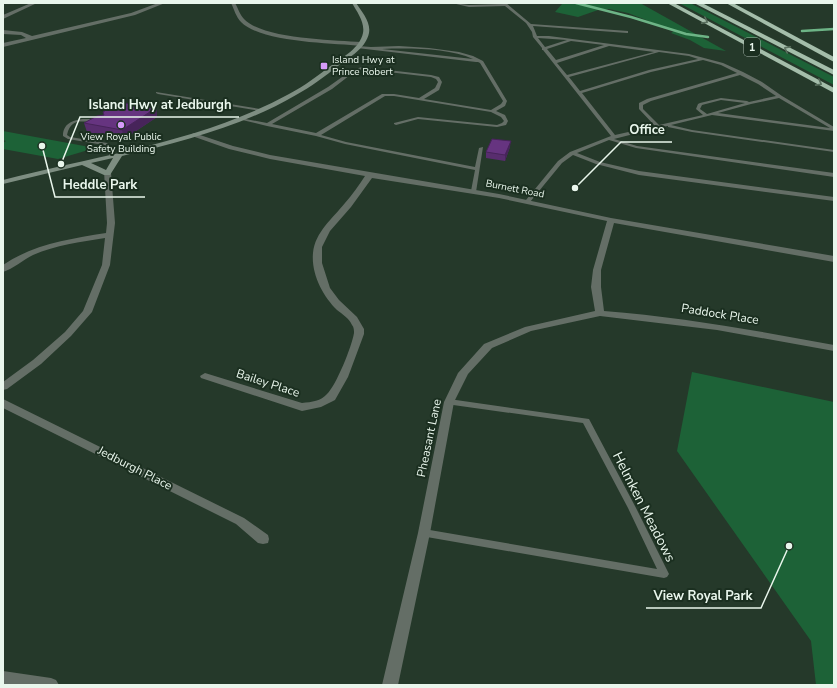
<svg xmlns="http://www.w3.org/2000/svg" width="837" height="688" font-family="'Nunito Sans',sans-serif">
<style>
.green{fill:#1d6237}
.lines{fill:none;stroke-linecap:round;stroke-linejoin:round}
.stream{stroke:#6db486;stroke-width:2.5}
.lane{fill:#646e66;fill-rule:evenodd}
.street{fill:#646e66;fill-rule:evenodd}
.secondary{fill:#7e8e82;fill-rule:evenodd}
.highway{fill:#a4bdaa;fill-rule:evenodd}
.wall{fill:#582d6e}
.shaded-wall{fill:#47245a}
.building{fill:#663480;stroke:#47245a}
.oneway{stroke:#596f5e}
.poi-dot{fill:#d69bf9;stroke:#1b2f20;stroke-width:1.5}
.labels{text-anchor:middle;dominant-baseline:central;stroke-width:4;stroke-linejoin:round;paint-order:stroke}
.far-poi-label{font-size:10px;fill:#e9f6ec;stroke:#1b2f20;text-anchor:start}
.far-street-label{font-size:10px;fill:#e9f6ec;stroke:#1b2f20}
.shield{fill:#1b2f20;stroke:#abbaaf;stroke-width:1}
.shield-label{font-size:11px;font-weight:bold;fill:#e9f6ec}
.street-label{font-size:12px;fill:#e9f6ec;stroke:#1b2f20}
.near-street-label{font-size:14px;fill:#e9f6ec;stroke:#1b2f20}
.leader{fill:none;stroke:#e9f6ec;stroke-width:1.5}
.callout-dot{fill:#e9f6ec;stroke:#1b2f20;stroke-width:1.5}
.callout-label{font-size:13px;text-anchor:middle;font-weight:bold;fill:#e9f6ec;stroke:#1b2f20;stroke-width:4;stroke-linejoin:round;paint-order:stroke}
</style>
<rect width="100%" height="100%" fill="#25392a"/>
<g class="green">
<path d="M567,3h73l86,48 -22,-3 -14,-8 -19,-7 3,-2 -46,-18 -19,-4 -11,1 -20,7 -23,-5 7,-8z"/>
<path d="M679,3h11l144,74v8z"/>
<path d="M3,131l92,17 -37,11 -55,-10v-6l3,-2 -3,-1z"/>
<path d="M692,372l142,30v283h-18l-5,-44 -134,-190z"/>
</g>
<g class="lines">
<g class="stream">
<path d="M576,3l55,14 55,17 22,3"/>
<path d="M802,31l32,-2"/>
</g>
<g class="lane">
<path d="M452,3l17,2 34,-1 -1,-1h4l25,21 97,7v2h-1l-94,-7 4,10h12l140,18 34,9 20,9 19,10 20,14 52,31v4l-122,-16 -41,10 21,5 142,20v2l-142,-20 -24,-5v-1l-7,1v2l-4,-1 -43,11 23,7 197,27v4l-198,-29 -27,-8 -32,13 23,9 39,9 195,26v4l-195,-26 -43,-11 -23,-9 -11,8 -32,39h-4v-2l32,-39 12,-9 41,-16 -68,-86h-1v-2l-9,-11 -1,-5 -6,-9 -21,-17 -36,1zM538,38l29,2 -22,7zM571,41l33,4 -48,15 -9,-11zM609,46l45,6 -87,23 -10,-12zM659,52l30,4 9,3 -49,11 -69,21 -11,-14zM703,60l18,5 16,8 -90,26 -8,4v6l16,17 -40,9 -33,-42 69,-21zM740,75l18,9 18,12 -27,6 -2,-1 -26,-3 -21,5 -2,1 -2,5 7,6 -44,10 -16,-16v-4l8,-4zM779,98l51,30 -112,-15 33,-9zM721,100l24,3 -38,11 -7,-5 2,-4z"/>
<path d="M358,46l13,1 28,-1 30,2 30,4 14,4 10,5 24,40 -2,5 -9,5 9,4 3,6 -2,4 -9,2 -79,-8 -22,6 -2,-1v-1l24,-6 79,8 5,-2 2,-2 -3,-4 -10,-5 -97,-16h-9l-64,39 25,7 129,25 4,-19 4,-1 -7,45h-4l-1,-1 4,-21 -130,-26 -29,-8 -49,-10 -29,-7 2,-1 27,5 61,-36 24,-17 10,-3 69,8 8,2 3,5 -3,8 -15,9 67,11 10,-6 2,-3 -23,-38 -2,-1h-2l-119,-14v-2zM382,49c27,-1 67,-1 91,10zM362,69l69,8 5,2 2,3 -3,6 -16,10 -25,-4h-12l-66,39 -44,-9 60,-35 22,-17z"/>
<path d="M156,92l104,17 2,1 -2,1 -102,-17 -2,-1z"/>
<path d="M83,119h10l7,2c-11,5 -28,-8 -33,14l3,2 37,6 4,3 4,10 -1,1h-4l-3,-10 -3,-2 -36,-6 -5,-3c0,-12 9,-16 20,-17z"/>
<path d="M449,399l140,20 47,89 33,66 -2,3 -3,1 -243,-42 -1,-3 1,-3 3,-1 233,40 -29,-61 -45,-85 -137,-19 -1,-2 1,-2z"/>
</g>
<g class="street">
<path d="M31,3h6l-34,16v-4z"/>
<path d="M158,3h7l-30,12 -132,32v-4l23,-5 -5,-3 -18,-1v-4l19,2 10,4 99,-23z"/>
<path d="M231,3h4c3,5 5,12 9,16 19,20 90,21 117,23l3,2 -3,2c-29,-3 -99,-3 -120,-24 -5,-5 -7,-13 -10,-19z"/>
<path d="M194,133l39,13 37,9 229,39 112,24 223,38v6l-220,-39 -13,47v17l3,24c78,6 154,20 230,34v6l-117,-21 -117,-14 -69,15 -39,17 -24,26 -14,28 -24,131 -32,152h-16l36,-152 26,-131 14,-29 26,-29 41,-17 70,-16 -4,-24 2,-17 14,-49 -108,-23 -127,-20 -21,29 -21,24 -8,16v16l8,25 9,12 18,17 7,12v5l-16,43 -13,23 -14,7 -19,4 -101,-33 -1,-2 5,-3 97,30c10,-1 19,-2 25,-9 9,-8 25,-48 27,-61 0,-2 0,-6 -2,-8 -3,-7 -10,-11 -15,-15 -14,-14 -26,-36 -24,-57 2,-21 20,-35 32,-50 7,-8 14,-18 20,-27l-95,-17 -41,-10 -37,-13v-2z"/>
<path d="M104,171h3l4,2 4,50 -5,42 -18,47 -21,24 -30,28 -34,25 -4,1v-8l30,-22 32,-28 18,-21 19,-46 3,-27c-25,4 -49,7 -72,17 -10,5 -20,14 -30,17v-7c31,-21 66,-26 103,-32l1,-10z"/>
<path d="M3,399l241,119 24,17 1,4 -1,4 -5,1 -5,-1 -22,-19 -233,-116z"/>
<path d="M3,671l48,7 5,2 3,5h-56z"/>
</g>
<path class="secondary" d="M352,3h4c6,9 15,19 13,30 -3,15 -19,24 -31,33 -13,10 -27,21 -42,29 -53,31 -115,47 -174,61l-12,19h-6l-22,-10 -79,19v-4c96,-25 198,-38 286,-86 16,-8 29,-19 43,-29 11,-8 28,-17 31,-32 2,-11 -6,-21 -11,-30zM113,158l-7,12 -15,-7z"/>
<g class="highway">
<path d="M667,3h7l160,85v5z"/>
<path d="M694,3h8l132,67v5z"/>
<path d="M726,3h7l101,54v5z"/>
</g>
</g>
<g class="wall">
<path d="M156,108l1,9 -33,22 -37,-7 -3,-9z"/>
<path d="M510,147l-5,14 -19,-3v-6z"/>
</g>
<g class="shaded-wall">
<path d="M156,108l1,9 -33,22 -2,-9z"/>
<path d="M511,141l-1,6 -5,14v-6z"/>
</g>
<g class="building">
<path d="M119,102l37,6 -34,22 -38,-7 13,-7 7,-1 -1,-3z"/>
<path d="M492,139l19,2 -6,14 -19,-3z"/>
</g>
<defs><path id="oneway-chevron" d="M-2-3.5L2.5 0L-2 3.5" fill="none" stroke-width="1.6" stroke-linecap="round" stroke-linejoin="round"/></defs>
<g class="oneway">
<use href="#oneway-chevron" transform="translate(705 21) rotate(28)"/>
<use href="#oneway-chevron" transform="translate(787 49) rotate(-153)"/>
<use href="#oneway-chevron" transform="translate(819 83) rotate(28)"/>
</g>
<g class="poi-dot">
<rect x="320" y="62" width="8" height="8" rx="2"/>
<circle cx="121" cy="125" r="4"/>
</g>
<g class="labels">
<g class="far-poi-label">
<text x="332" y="60">Island Hwy at<tspan x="332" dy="12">Prince Robert</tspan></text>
<text x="121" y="137" text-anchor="middle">View Royal Public<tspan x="121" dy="12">Safety Building</tspan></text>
</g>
<g class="far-street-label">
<text transform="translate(515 189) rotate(11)">Burnett Road</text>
</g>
<rect class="shield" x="744" y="38" width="16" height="18" rx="3"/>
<g class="shield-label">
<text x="752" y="47">1</text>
</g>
<g class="street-label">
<text transform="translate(720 314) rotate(9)">Paddock Place</text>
<text transform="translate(268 383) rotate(18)">Bailey Place</text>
<text transform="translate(429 438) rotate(-78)">Pheasant Lane</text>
<text transform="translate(135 468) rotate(27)">Jedburgh Place</text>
</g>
<g class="near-street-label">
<text transform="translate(644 507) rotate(63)">Helmken Meadows</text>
</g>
</g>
<path class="leader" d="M61 164L80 117H239M575 188L621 142H672M42 146L55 197H145M789 546L761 608H646"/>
<g class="callout-dot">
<circle cx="61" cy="164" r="4"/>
<circle cx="575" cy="188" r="4"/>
<circle cx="42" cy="146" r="4"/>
<circle cx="789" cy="546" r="4"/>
</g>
<g class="callout-label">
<text x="160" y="109">Island Hwy at Jedburgh</text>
<text x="647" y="134">Office</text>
<text x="100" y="189">Heddle Park</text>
<text x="703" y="600">View Royal Park</text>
</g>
<rect width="837" height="688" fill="none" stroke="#e9f6ec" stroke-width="8"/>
</svg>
